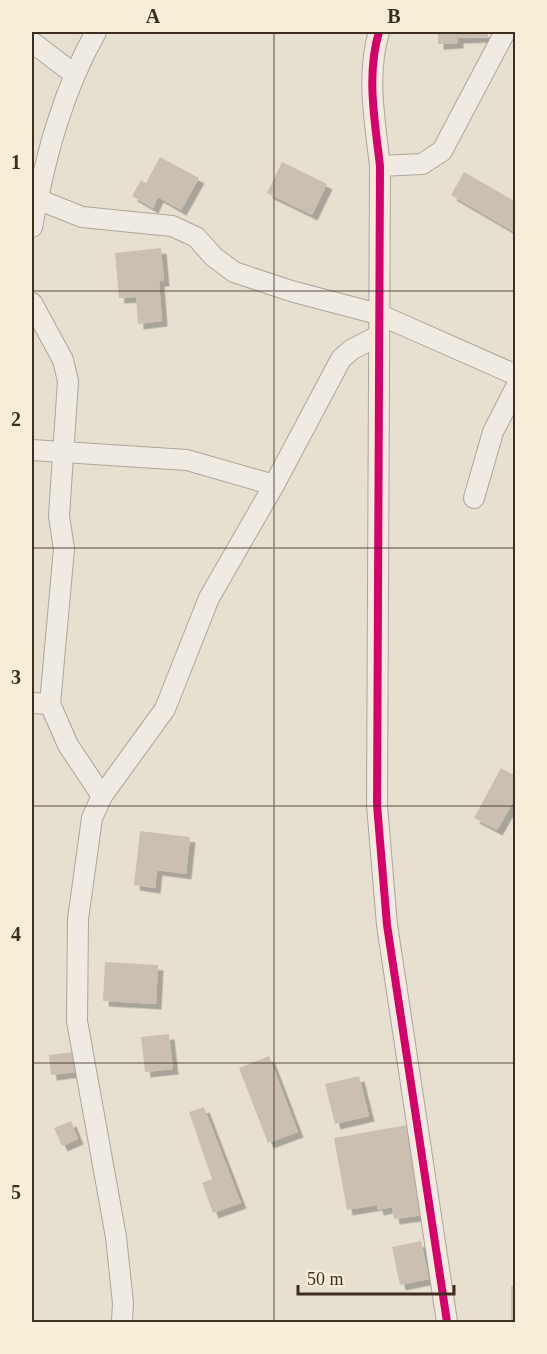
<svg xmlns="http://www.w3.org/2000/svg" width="547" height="1354" font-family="'Times New Roman',serif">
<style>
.building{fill:#cbbfb2;filter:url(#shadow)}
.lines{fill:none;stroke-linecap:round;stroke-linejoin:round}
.minor-casing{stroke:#ada599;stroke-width:22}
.minor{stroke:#efebe3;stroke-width:20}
.cycleway-casing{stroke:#f7eed8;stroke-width:11}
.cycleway{stroke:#d6006c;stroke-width:8}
.grid{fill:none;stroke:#3d2e20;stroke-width:1.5;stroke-opacity:0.55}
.neatline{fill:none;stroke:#3d2e20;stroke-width:2}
.grid-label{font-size:20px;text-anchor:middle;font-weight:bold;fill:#3d2e20}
</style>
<defs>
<filter id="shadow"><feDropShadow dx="5.5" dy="5.5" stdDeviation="0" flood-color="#0004"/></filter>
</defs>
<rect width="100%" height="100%" fill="#e7e0d1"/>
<g class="building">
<path d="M438,32h50v5l-30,1v5l-20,1z"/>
<path d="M160,157l39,21 -18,32 -23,-13 -5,11 -21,-12 9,-16 5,3z"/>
<path d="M282,162l45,22 -15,31 -45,-22z"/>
<path d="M464,172l52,30v31l-65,-38z"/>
<path d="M161,248l3,33h-5l3,40 -24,3 -2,-27 -17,1 -4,-45z"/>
<path d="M501,768l15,8v21l-19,33 -23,-12z"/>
<path d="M140,831l50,6 -4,37 -29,-4 -2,18 -21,-3z"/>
<path d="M105,962l53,3 -2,39 -53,-3z"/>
<path d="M169,1034l4,35 -28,3 -4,-35z"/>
<path d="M73,1052l2,20 -24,3 -2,-20z"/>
<path d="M269,1056l29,76 -30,11 -29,-75z"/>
<path d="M359,1076l10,40 -34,8 -10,-40z"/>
<path d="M204,1107l37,96 -28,10 -11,-30 10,-4 -23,-67z"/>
<path d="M71,1121l7,18 -16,7 -8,-18z"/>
<path d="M407,1125l16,90 -29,4 -2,-12 -14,3 -1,-5 -30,5 -13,-72z"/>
<path d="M421,1241l8,38 -29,6 -8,-38z"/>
<rect x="511" y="1286" width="5" height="36"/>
</g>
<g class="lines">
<defs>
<g id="minor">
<path d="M379,32c-13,43 -4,90 1,134l-3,639 10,120 60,397"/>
<path d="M32,42l42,32"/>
<path d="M380,166l42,-2 20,-13 63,-119"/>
<path d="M37,199l45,18 90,9 24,11 18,20 20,15 57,19 87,23 138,61"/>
<path d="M32,227c13,-68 30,-135 64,-195"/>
<path d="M32,303l31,57 5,21 -9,135 5,33 -14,155 18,41 34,51"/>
<path d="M32,450l155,10 87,25 67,-126 10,-9 27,-14"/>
<path d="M474,498l19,-66 23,-45"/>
<path d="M32,703l18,1"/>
<path d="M122,1322l1,-19 -7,-66 -39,-216 1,-102 14,-101 10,-22 63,-87 44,-111 65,-113"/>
</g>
</defs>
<use href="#minor" class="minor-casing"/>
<use href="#minor" class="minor"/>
<defs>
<path id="cycleway" d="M379,32c-13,43 -4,90 1,134l-3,639 10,120 60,397"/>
</defs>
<use href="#cycleway" class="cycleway-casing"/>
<use href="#cycleway" class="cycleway"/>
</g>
<path class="grid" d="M274,32v1290M32,291h484M32,548h484M32,806h484M32,1063h484"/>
<rect width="547" height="1354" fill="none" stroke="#f7eed8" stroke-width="66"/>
<path d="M298 1285v9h156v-9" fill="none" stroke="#3d2e20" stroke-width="3"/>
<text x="307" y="1285" font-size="18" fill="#3d2e20" stroke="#f7eed8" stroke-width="4.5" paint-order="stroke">50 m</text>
<rect x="33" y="33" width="481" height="1288" class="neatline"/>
<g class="grid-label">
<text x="153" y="23">A</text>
<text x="394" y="23">B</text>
<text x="16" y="169">1</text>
<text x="16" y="426">2</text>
<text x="16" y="684">3</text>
<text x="16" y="941">4</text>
<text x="16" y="1199">5</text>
</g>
</svg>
